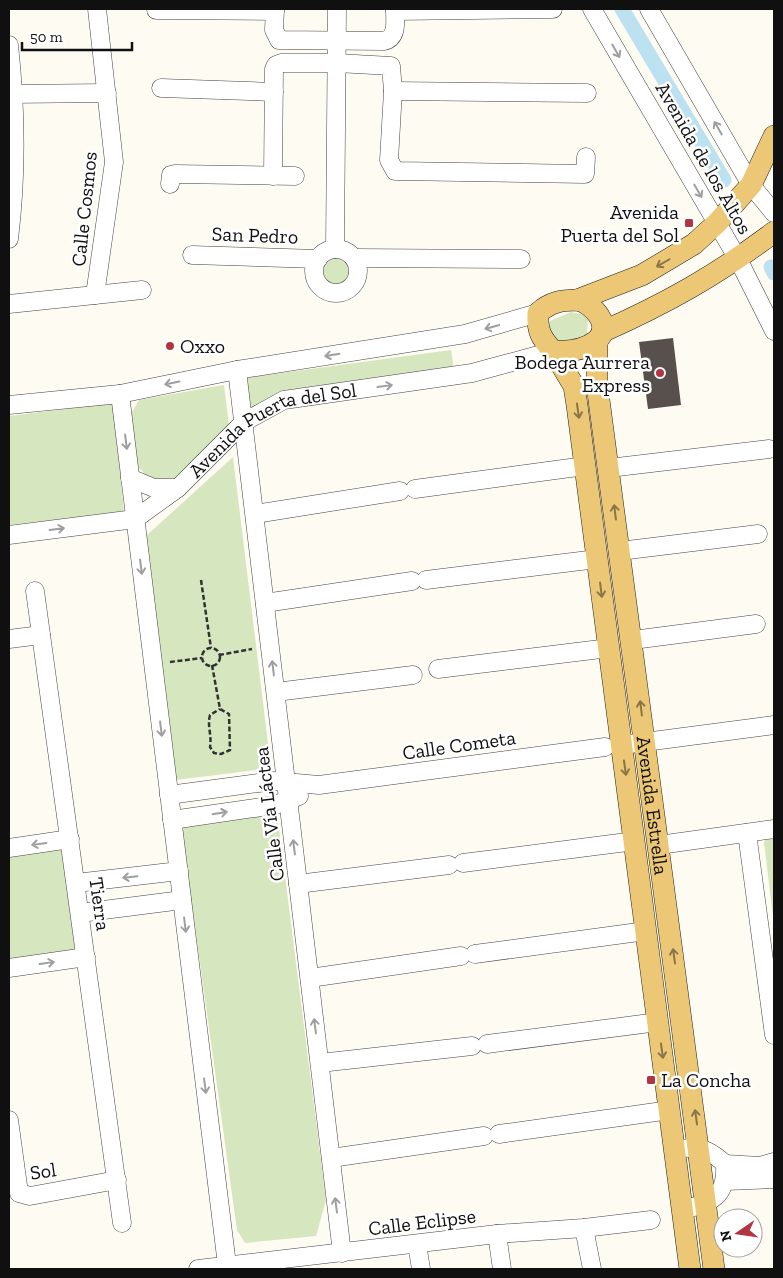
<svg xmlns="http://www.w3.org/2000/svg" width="783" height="1278" font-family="'Zilla Slab',serif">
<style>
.green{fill:#d6e6bf}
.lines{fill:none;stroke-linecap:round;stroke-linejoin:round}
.canal{stroke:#bce1f1;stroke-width:15}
.building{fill:#57504d}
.minor-casing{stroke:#434343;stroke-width:19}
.major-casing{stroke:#212121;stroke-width:22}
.path{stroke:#323232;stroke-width:2.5;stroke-dasharray:5 2.5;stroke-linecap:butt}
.minor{stroke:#fff;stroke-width:18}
.major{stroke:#ecc775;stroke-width:21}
.oneway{stroke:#9f9f9f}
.oneway2{stroke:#897548}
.poi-dot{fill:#b33442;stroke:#fff;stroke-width:2}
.labels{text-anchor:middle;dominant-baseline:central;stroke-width:5;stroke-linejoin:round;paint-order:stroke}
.street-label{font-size:20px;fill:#101010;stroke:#fff}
.poi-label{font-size:20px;fill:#101010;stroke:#fff;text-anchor:end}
</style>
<rect width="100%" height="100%" fill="#fefbf3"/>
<g class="green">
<circle cx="336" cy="272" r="15"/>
<path d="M571,312l13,3 4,4 -1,15 -27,13 -15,-21 5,-5z"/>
<path d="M451,350l3,19 -204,44 -5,-35z"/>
<path d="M224,385l5,41 -55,52 -12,3 -14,-3 -10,-12 -7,-52 8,-14z"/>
<path d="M113,403l11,109 -115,13v-109z"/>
<path d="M233,457l38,311 -95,12 -30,-244z"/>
<path d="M277,813l49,387 -10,36 -71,7 -8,-13 -56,-404z"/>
<path d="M774,838v86l-10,-81 1,-3z"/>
<path d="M65,843l15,109 -71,10v-111z"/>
</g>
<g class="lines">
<g class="canal">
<path d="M622,9l102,171"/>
<path d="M771,267l3,6"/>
</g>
</g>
<path class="building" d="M673,338l8,67 -33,4 -9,-67z"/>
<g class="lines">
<defs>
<g id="minor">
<path d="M275,9l-1,21 5,10 105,1c14,-3 11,-20 11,-32"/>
<path d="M592,9l146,250 36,72"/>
<path d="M649,9l102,176 23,28"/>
<path d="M156,10l119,1"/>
<path d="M395,11l158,-2"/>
<path d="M9,45c7,64 8,129 0,194"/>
<path d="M161,88l113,4"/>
<path d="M393,91l194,2"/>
<path d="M9,94l98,-1"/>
<path d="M273,176l1,-107 2,-4 5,-2h56l54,3 2,25 -4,69 6,11 190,3 1,-17"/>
<path d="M170,184l1,-9 4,-1 120,2"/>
<circle cx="336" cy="271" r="22"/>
<path d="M335,249l2,-240"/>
<path d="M192,255l126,4"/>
<path d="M354,258l167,1"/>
<path d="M95,295l19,-133 -17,-153"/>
<path d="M9,304l133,-14"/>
<path d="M237,370l105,883"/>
<path d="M120,394l107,871"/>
<path d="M9,405l111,-11 117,-24 228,-36 73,-21"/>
<path d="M609,468l160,-19"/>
<path d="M130,478l24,10h24"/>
<path d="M415,489l170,-23"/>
<path d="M255,514l145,-23"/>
<path id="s1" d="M9,535l126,-16 43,-31 66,-66 40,-22 188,-27 81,-22"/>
<path d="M620,551l138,-17"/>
<path d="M426,580l171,-21"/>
<path d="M35,591l87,632"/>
<path d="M265,603l147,-22"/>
<path d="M9,639l32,-4"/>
<path d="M633,640l123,-16"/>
<path d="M438,669l171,-21"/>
<path d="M276,692l137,-17"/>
<path d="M622,745l152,-20"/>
<path d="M169,795l104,-14 46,4 286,-38"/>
<path d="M172,820l103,-15 24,-9"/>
<path d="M747,833l27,202"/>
<path d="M659,845l115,-16"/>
<path d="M9,848l61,-9"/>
<path d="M463,863l172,-22"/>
<path d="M76,883l103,-12"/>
<path d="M298,884l151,-19"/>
<path d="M80,913l102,-13"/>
<path d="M475,954l171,-23"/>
<path d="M9,968l77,-11"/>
<path d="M310,978l151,-22"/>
<path d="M487,1044l171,-22"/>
<path d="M320,1063l152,-17"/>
<path d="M9,1120l10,73 11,3 87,-16"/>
<path d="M499,1134l171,-24"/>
<path d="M331,1158l153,-22"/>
<path d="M725,1164l35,2 14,-4"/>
<path d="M726,1181l48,-2"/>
<path d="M683,1210c29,-8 44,-13 42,-46 -12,-11 -21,-17 -37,-16"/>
<path d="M584,1228l8,41"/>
<path d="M497,1234l5,35"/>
<path d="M417,1244l4,25"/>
<path d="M198,1269l299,-35 87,-6 67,-8"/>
</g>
<g id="major">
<path d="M577,300l65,-25 52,-31 23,-21 34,-38 23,-49"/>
<path d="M577,300c16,3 37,27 19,41 -12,9 -29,11 -43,10 -12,-13 -16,-20 -15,-38 12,-11 24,-13 39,-13z"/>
<path d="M602,332c65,-29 115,-57 172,-100"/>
<path id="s2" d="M597,340v45l117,884"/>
<path d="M553,351l21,35 3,19 113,864"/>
</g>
</defs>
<use href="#minor" class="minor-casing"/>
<use href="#major" class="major-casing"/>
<g class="path">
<path d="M201,580l10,68"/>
<circle cx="211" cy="657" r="9"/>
<path d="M219,655l33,-6"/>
<path d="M170,662l32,-4"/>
<path d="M212,665l8,44 9,5 1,36 -9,4 -7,-1 -4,-6c2,-12 -3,-21 0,-32l10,-6"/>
</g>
<use href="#minor" class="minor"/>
<use href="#major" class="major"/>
</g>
<defs><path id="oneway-shaft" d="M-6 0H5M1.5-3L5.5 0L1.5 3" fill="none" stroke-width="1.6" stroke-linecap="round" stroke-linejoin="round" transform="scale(1.25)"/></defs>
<g class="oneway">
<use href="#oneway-shaft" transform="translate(616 51) rotate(60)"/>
<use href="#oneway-shaft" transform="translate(718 128) rotate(-120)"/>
<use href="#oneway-shaft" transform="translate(698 191) rotate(60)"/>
<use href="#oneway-shaft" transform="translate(492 327) rotate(164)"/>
<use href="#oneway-shaft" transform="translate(332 355) rotate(171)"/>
<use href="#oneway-shaft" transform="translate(172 383) rotate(169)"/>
<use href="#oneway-shaft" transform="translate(385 386) rotate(-8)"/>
<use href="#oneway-shaft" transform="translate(126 442) rotate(83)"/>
<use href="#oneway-shaft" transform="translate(57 529) rotate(-7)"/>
<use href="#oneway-shaft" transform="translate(141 567) rotate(83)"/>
<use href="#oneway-shaft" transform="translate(273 668) rotate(-97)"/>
<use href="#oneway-shaft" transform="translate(161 729) rotate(83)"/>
<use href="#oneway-shaft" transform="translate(220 813) rotate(-9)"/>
<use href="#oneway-shaft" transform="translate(39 844) rotate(172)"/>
<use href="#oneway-shaft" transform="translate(294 847) rotate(-97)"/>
<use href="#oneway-shaft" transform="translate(130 877) rotate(174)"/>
<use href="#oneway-shaft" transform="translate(185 925) rotate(83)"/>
<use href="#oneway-shaft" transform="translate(47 963) rotate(-8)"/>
<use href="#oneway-shaft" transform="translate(315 1026) rotate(-97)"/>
<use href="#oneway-shaft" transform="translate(205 1086) rotate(83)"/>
<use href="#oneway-shaft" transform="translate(336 1205) rotate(-97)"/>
</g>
<g class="oneway2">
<use href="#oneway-shaft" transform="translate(663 263) rotate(150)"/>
<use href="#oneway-shaft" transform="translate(578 411) rotate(82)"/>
<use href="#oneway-shaft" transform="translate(615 512) rotate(-97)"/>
<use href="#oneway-shaft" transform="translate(601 590) rotate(83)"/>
<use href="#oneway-shaft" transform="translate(641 708) rotate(-97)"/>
<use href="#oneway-shaft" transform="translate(625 768) rotate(82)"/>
<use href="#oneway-shaft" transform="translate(674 956) rotate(-98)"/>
<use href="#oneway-shaft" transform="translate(662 1051) rotate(82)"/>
<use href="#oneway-shaft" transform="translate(696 1117) rotate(-98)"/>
</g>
<g class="poi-dot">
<rect x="684" y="218" width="10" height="10" rx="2.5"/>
<circle cx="170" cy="346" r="5"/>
<circle cx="660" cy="373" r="5"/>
<rect x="646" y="1075" width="10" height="10" rx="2.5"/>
</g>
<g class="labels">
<g class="street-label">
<text transform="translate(704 158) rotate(60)">Avenida de los Altos</text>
<text transform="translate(84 209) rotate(-84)">Calle Cosmos</text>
<text transform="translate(255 235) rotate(2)">San Pedro</text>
<text stroke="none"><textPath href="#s1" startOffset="296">Avenida Puerta del Sol</textPath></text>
<text transform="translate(459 745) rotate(-8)">Calle Cometa</text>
<text stroke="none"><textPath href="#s2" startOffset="469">Avenida Estrella</textPath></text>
<text transform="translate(269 814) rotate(-97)">Calle Vía Láctea</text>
<text transform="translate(100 904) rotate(82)">Tierra</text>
<text transform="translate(43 1171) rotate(-8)">Sol</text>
<text transform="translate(422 1222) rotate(-7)">Calle Eclipse</text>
</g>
<g class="poi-label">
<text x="679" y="212">Avenida<tspan x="679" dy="23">Puerta del Sol</tspan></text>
<text x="180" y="346" text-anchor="start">Oxxo</text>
<text x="650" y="362">Bodega Aurrera<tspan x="650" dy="23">Express</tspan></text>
<text x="661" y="1080" text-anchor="start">La Concha</text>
</g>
</g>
<rect width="783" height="1278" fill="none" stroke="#101010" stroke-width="20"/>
<g transform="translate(738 1233) rotate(257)"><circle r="24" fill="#ffffff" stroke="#9f9f9f"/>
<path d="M0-4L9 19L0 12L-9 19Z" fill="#b33442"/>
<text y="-8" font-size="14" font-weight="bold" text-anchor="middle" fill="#101010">N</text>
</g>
<path d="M22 42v8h110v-8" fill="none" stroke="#101010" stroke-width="2.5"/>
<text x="30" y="42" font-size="15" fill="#101010" stroke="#ffffff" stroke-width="4" paint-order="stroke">50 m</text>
</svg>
